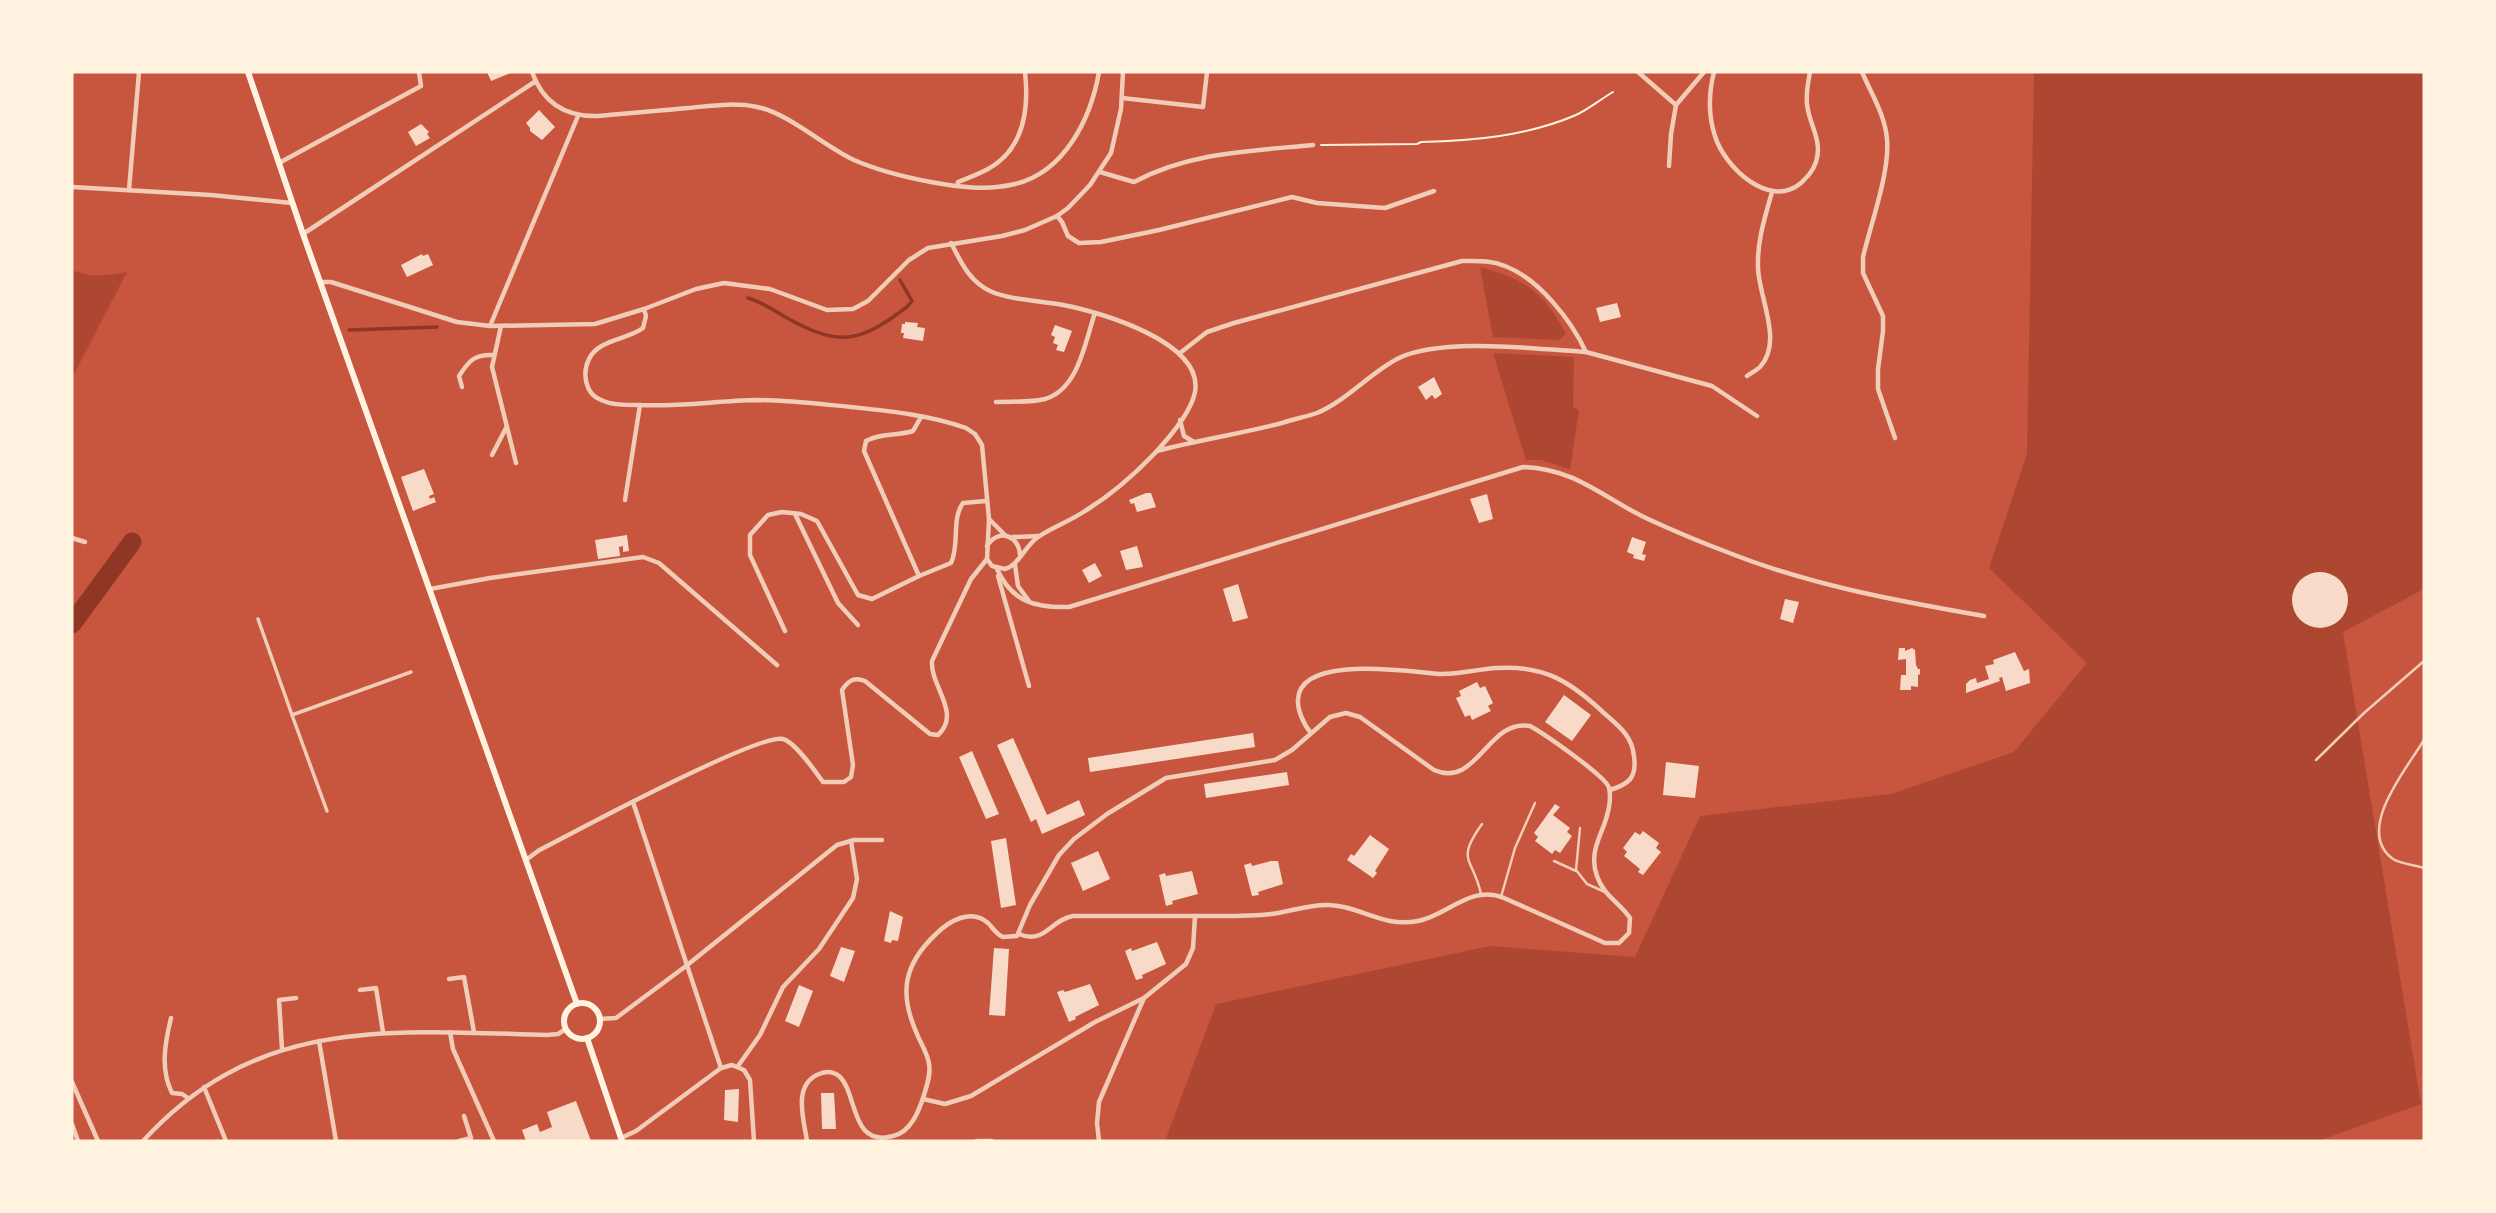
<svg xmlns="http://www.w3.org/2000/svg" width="2496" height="1213" font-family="'Open Sans',sans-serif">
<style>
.green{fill:#ae4732}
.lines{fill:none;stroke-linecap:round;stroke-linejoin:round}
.stream{stroke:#8f3625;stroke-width:3.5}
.river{stroke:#8f3625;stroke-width:19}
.building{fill:#f7dbc8}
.path{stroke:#fff3e0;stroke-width:2}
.service{stroke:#f1ccb7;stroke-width:2.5}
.pedestrian{stroke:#f1ccb7;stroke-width:3.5}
.minor{stroke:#f1ccb7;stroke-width:4.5}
.secondary{stroke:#fff3e0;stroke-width:6}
</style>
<rect width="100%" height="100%" fill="#c8553d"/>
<g class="green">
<path d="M2034,72h390v517l-81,43 78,472 -103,37h-1153l51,-137 274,-58 145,11 65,-141 191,-22 123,-42 73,-89 -98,-95 38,-114z"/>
<path d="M1480,267c46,13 63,24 86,67l-7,6 -66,-3z"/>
<path d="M72,270c19,8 35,6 55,2l-55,106z"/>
<path d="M1493,353l81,4 -1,50 6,3 -9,60 -28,-10h-16z"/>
</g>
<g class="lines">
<g class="stream">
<path d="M748,298c14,4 27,13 39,20 54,30 74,24 121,-12l4,-5 -12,-21"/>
<path d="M349,330l88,-3"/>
</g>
<path class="river" d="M72,624l60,-82"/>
</g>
<g class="building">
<path d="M487,72h26l-22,9z"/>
<path d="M539,110l16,17 -13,13 -12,-9v-3l-4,-5z"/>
<path d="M421,124l8,8 -2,2 3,4 -14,8 -8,-14z"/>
<path d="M422,254l1,2 5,-2 5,11 -26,12 -6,-12z"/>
<path d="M1617,303l4,14 -21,5 -4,-14z"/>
<path d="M905,322l13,1 -1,4 8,1 -2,13 -20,-3 1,-5h-3l1,-9h3z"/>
<path d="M1055,325l17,6 -8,21 -8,-2 2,-5 -5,-2 2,-6 -4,-2z"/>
<path d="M1434,377l8,17 -7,5 -3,-4 -6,5 -8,-13z"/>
<path d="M424,469l10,25 -5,2 1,3 4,-2 2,5 -23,9 -12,-34z"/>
<path d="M1146,493h5l5,14 -19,5 -3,-9 -3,1 -2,-4z"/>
<path d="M1487,494l6,25 -14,4 -9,-24z"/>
<path d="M627,535l2,16 -6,1v-6l-4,1 1,9 -22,3 -3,-19z"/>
<path d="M1632,537l14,5 -4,12 4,1 -2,6 -11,-3 1,-3 -7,-3z"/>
<path d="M1137,546l6,21 -17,3 -6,-19z"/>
<path d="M1095,563l7,13 -13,7 -7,-13z"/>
<circle cx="2320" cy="600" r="28"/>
<path d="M1238,584l10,34 -15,4 -10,-33z"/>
<path d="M1785,599l14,3 -6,21 -13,-4z"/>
<path d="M1899,648h6v3l7,-3 3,2 1,15 2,4h2v5l-2,1v12l-7,-1v4h-11l1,-15h5v-16l-8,1z"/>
<path d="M2015,652l9,19 5,-2 1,14 -24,8 -4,-14 -3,1 1,3 -34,12v-9l4,-4 6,-2 1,5 12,-4 -4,-13 9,-2 -1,-4z"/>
<path d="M1477,682l3,6 5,-2 8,17 -5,3 3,5 -19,9 -2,-5 -5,2 -9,-19 5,-2 -2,-5z"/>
<path d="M1564,695l27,20 -19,26 -27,-19z"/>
<path d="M1253,733l2,14 -165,25 -2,-14z"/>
<path d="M1013,738l34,77 32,-15 6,15 -43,19 -6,-15 -5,3 -34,-77z"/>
<path d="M972,751l27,63 -13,5 -27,-62z"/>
<path d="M1666,762l33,4 -4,32 -32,-3z"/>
<path d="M1287,772l2,13 -83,13 -2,-14z"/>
<path d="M1555,804l5,3 -7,8 17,13 -3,4 5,4 -12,17 -5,-3 -3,4 -17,-13 3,-4 -4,-4z"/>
<path d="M1643,831l16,12 -3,5 5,4 -18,23 -5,-3 2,-3 -16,-13 3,-4 -4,-4 12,-16 5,3z"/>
<path d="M1370,835l19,14 -14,22 2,2 -4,5 -26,-18 4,-6 3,2z"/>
<path d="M1006,838l10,67 -15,3 -10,-67z"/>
<path d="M1098,851l12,28 -27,12 -12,-28z"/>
<path d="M1271,861h7l5,23 -25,8 1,3 -7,1 -8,-31 7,-2 1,3z"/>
<path d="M1192,871l6,23 -26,7 1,3 -7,2 -7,-31 6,-2 1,3z"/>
<path d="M890,911l13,6 -5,24 -6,-1 -1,3 -7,-2z"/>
<path d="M1157,942l9,22 -24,11 1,3 -7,2 -11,-29 6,-3 1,3z"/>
<path d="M841,947l14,4 -11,31 -14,-6z"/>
<path d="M994,948l15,1 -4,67 -16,-1z"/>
<path d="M1090,984l9,21 -24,12 1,2 -7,3 -12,-30 6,-2 2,2z"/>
<path d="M799,985l14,6 -14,36 -14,-6z"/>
<path d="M739,1089l-1,33 -14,-2 1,-30z"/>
<path d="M821,1093h13l2,36h-14z"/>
<path d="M576,1101l15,40h-65l-4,-11 15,-6 3,8 12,-5 -5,-15z"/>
</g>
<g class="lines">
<path class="path" d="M1321,145l96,-1 4,-2c52,-1 106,-6 155,-27 13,-6 25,-16 37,-23"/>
<g class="service">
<path d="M2424,740c-17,28 -70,91 -31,119 8,5 22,6 31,9"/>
<path d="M2316,760l48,-47 60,-52"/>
<path d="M1580,828l-4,42 11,14 18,8"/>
<path d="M1554,861l22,10"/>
<path d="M1481,894c-8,-37 -26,-32 1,-70"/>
<path d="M1501,897l14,-49 20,-45"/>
</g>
<g class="pedestrian">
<path d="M258,619l34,96"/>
<path d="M327,811l-35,-96 119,-43"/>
</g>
<g class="minor">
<path d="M532,72c11,31 33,45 66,44 30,-3 60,-5 90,-8 22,-2 46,-6 69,-1 31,6 67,39 97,53 25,11 50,17 77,22 27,5 56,9 84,2 50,-12 76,-66 84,-112"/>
<path d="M1638,72l38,33"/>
<path d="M1714,72c-5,20 -6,43 1,64 9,30 54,74 86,47 7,-7 12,-12 15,-21 7,-22 -7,-37 -9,-58 -1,-10 1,-22 3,-32"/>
<path d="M1862,72c9,21 23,43 25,67 3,33 -16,84 -24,118v16l20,43v15l-5,38v20l17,49"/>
<path d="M1122,98l81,9 4,-35"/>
<path d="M279,163l142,-77 -2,-14"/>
<path d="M1669,166l2,-32 5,-29 28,-33"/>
<path d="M1100,172l34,10c56,-30 117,-31 179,-37"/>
<path d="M957,186l1,-4c10,-4 21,-8 30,-13 36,-20 41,-61 37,-97"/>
<path d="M72,187l139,8 81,8"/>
<path d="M129,190l10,-118"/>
<path d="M1057,216l5,6 6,14 11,7 22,-1 58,-12 133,-33 25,6 68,5 49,-17"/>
<path d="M303,234l233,-153"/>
<path d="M321,282h10l126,40 33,4 105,-2 49,-15 52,-20 28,-6 46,6 57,21 26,-1 15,-8 41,-41 19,-12 74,-12 23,-6 32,-14 11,-8 22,-23 21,-32 10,-44 2,-37"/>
<path d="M644,309l2,7 -3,12c-16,12 -44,11 -54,31 -7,14 -4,35 12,41 11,5 24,5 37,5 39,2 78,-4 117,-5 32,0 64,4 96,7 38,4 79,8 115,21l9,6 7,11 7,74 -2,40 5,7 13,3c14,-4 20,-23 33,-32 15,-10 32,-16 47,-26 26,-16 48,-35 69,-57 15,-16 37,-41 41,-62 9,-50 -95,-80 -132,-87 -21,-4 -54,-5 -73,-14 -21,-10 -29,-29 -39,-48"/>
<path d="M490,326l88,-210"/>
<path d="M501,326l-9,41 24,96"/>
<path d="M1180,353l27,-21 27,-9 228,-62c15,0 29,-1 43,5 34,13 66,54 81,86l126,34 45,30"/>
<path d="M1747,376c4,-3 10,-6 13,-9 24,-26 -2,-71 -2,-100 -1,-26 7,-50 14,-75"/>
<path d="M462,387l-3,-11c10,-15 15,-22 35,-21"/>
<path d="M996,402c15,-1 34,1 49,-3 34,-10 40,-58 50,-86"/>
<path d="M921,417l-8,14c-15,5 -34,2 -47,10l-2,10 55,125 32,-13c9,-19 0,-43 12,-60l23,-2"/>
<path d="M1180,420l4,16 10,6"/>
<path d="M1157,451c41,-11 83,-17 125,-28 11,-4 24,-6 35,-10 30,-13 52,-39 80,-54 42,-22 141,-10 189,-7"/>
<path d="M492,455l14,-27"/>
<path d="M625,500l15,-95"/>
<path d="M795,514l43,89 20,22"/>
<path d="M990,520l15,15"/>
<path d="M1013,537l26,-1"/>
<path d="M72,538l13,4"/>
<path d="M987,546c11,-18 32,-11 33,9"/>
<path d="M1015,565l3,21 11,15"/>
<path d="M997,569c15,33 38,39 72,38l454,-140c54,2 80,31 125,52 26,12 52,23 79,33 82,33 171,49 257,64"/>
<path d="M998,576l31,110"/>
<path d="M430,589l60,-11 153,-21 16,6 118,102"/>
<path d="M785,631l-35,-76v-20l18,-20 14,-3 19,2 16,7 41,74 14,4 47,-23"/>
<path d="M1311,733c-7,-8 -14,-23 -13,-34 3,-45 112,-27 141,-25 19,1 38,-5 58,-6 48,-3 74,14 108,46 14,12 27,22 29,42 3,22 -5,28 -24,34"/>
<path d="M633,802l88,266"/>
<path d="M526,860l12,-9c34,-18 221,-118 245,-112 12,3 32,32 40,43h21l7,-5 2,-12 -11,-75c7,-10 12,-13 23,-9l65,53 8,1c24,-22 -8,-49 -6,-74l39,-82 16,-20"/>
<path d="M1019,934c26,11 31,-14 54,-18h122"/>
<path d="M449,979l15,-2 10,55"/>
<path d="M360,990l16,-2 7,44"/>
<path d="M171,1018c-6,25 -11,51 1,75l10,1 6,4"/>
<path d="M599,1019l17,-1 70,-52 151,-121 17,-5h28"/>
<path d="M450,1032l3,17 41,92"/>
<path d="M319,1041l17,100"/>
<path d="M282,1049l-3,-49 17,-2"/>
<path d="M738,1066l22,-31 23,-48 36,-38 34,-51 4,-19 -6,-38"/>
<path d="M72,1082l26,59"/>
<path d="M204,1087l22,54"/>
<path d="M72,1124l6,17"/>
<path d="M621,1138l15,-7 85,-63 11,-3 12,5 6,10 4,61"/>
<path d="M143,1141c115,-126 248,-110 404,-106l11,-1 8,-5"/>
<path d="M459,1141l12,-3 -7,-22"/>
<path d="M807,1141c-3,-21 -15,-56 12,-67 7,-3 14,-3 20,2 19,17 11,72 54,60 18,-4 26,-25 31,-41 3,-10 7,-21 5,-31 -1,-10 -8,-20 -12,-30 -18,-40 -14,-69 19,-100 13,-13 35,-26 52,-11 5,5 8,11 15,14l14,-1 13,-31 29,-50 15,-16 33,-25 59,-36 109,-18 17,-10 38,-33 16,-4 14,4 74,53c43,19 54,-52 96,-44 13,7 77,51 79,62 3,12 -1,26 -5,37 -7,17 -14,33 -7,51 6,19 23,27 33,42l-1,15 -10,10h-14l-101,-45c-33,-14 -56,17 -86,23 -36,7 -57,-15 -89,-16 -20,-1 -39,7 -58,9 -25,3 -51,2 -76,2l-2,32 -7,16 -42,34 -49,24 -124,74 -26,8 -22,-5"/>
<path d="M977,1141h15"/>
<path d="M1099,1141l-2,-18 2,-21 45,-104"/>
</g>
<g class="secondary">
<path d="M248,72l55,162 274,770"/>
<circle cx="582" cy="1021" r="18"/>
<path d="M587,1038l35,103"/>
</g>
</g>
<rect width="2496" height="1213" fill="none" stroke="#fff3e0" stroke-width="147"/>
</svg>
